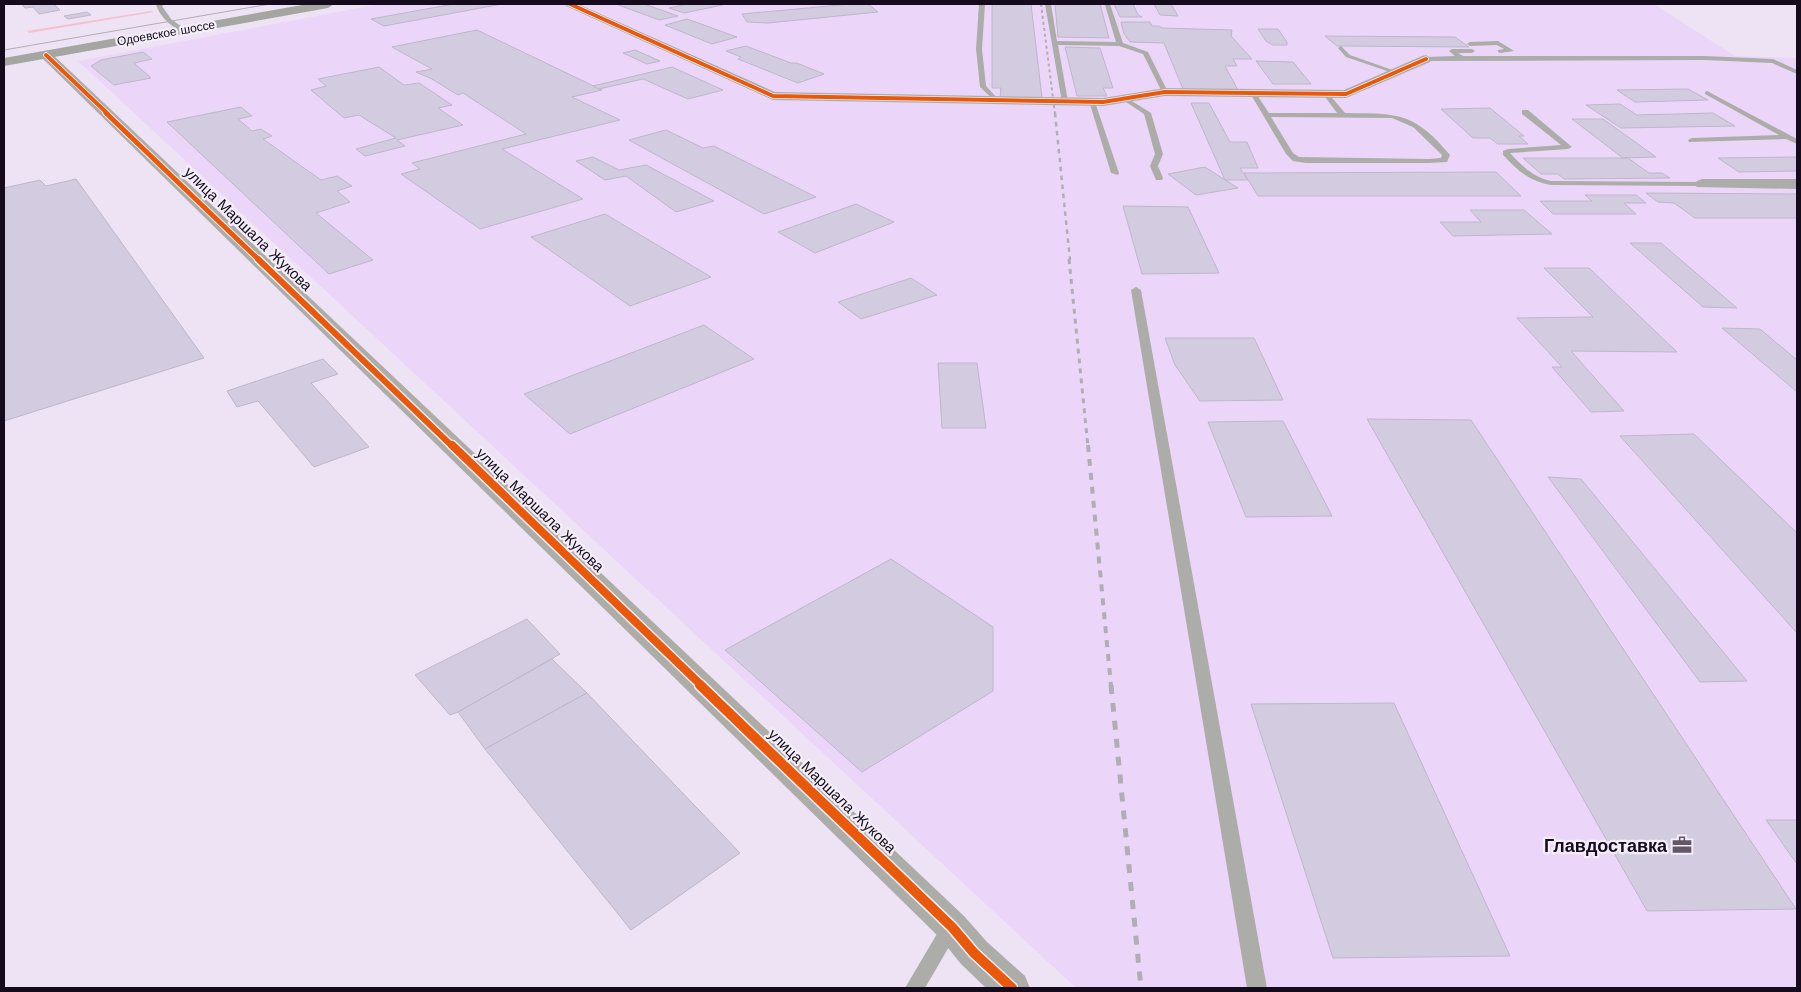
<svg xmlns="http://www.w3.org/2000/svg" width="1801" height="992" font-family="'Work Sans',sans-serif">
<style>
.built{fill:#ebd6f9}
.green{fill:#f2c1cd}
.building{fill:#d3cce1;stroke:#beb6c9}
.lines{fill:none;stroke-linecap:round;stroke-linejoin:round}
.lane{fill:#acada9;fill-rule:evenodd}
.street{fill:#acada9;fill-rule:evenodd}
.primary{fill:#a5a5a2;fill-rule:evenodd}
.tram{stroke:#b2adb3;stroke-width:1}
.rail-far4{stroke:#b2adb3;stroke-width:2;stroke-dasharray:3 3;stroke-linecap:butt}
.rail-far3{stroke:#b2adb3;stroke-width:2.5;stroke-dasharray:4.5 4.5;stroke-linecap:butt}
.rail-far2{stroke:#b2adb3;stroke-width:3;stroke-dasharray:5 5;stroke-linecap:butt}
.rail-far1{stroke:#b2adb3;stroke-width:4;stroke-dasharray:7 7;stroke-linecap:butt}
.rail{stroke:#b2adb3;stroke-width:5;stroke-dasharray:9 9;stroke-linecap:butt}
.cycleway-far4-casing{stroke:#f4eef9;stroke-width:5.5}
.cycleway-far3-casing{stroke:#f4eef9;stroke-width:7}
.cycleway-far2-casing{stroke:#f4eef9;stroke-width:9}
.cycleway-far1-casing{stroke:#f4eef9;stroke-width:11}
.cycleway-casing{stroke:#f4eef9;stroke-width:13}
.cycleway-far4{stroke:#e8590c;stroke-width:4}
.cycleway-far3{stroke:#e8590c;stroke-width:5}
.cycleway-far2{stroke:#e8590c;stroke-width:6}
.cycleway-far1{stroke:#e8590c;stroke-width:8}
.cycleway{stroke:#e8590c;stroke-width:10}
.labels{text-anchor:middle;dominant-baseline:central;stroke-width:4.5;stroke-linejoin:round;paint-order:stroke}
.far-street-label{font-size:12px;fill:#160a1d;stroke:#f4eef9}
.street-label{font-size:15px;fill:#160a1d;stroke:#f4eef9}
.near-poi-label{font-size:18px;font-weight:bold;fill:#160a1d;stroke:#f4eef9;text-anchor:end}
</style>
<rect width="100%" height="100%" fill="#eee3f4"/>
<path class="built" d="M380,4h1274l81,52 62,2v930h-721l-998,-927z"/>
<path class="green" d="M151,11l3,1 -125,21 -2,-2z"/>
<g class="building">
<path d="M21,4h33l6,6 -21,4 -6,-7 -8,1z"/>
<path d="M454,4h48l-118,22 -13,-7z"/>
<path d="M616,4h28l34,12 -19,4z"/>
<path d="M687,4h40l-43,9 -15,-5z"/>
<path d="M851,4h17l10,8 -110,11 -21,-1 -5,-8z"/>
<path d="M992,4h39l11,94 -42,-1 1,-9h-9z"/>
<path d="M1055,4h45l9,34 -51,-1z"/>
<path d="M1114,4h19l5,11 4,2h-22z"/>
<path d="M1154,4h17l7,12 -18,-1z"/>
<path d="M87,12l4,3 -23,4 -4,-3z"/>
<path d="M687,19l50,18 -25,7 -47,-19z"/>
<path d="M1121,22h29l2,4h7l3,2 70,2 -1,6 21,23h-19l4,7h-12l13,24 -55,-1 -19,-46 -34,-1 -6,-8z"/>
<path d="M1258,29h20l9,13v3h-14l-7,-4z"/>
<path d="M477,30l125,60 -30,7 48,23 -118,29 81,50 -103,30 -79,-55 19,-5 -8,-6 114,-29 -63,-41 -5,2 -26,-16 -16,-7 16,-3 -40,-22z"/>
<path d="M1325,36l130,1 14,10 -132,-1z"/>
<path d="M746,46l45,17h6l27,11 -26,9 -60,-24 3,-2 -15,-6z"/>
<path d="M1065,47l35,1 13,40h-10l4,8h-30z"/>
<path d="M635,50l25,11 -13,3 -24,-11z"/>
<path d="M143,52l9,7 -18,4 17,15 -37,7 -23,-19 10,-6z"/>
<path d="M1256,61l37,1 18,22h-38z"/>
<path d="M379,67l25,18 15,-2 33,22 -14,3 25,17 -66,15 8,6 -40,10 -9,-7 40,-11 -37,-23 -15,3 -33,-28 15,-4 -8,-7z"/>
<path d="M672,67l51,23 -35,9 -45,-20 -44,10 -6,-3z"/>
<path d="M1688,89l20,11 -73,2 -18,-12z"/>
<path d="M1191,103h18l21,39h17l11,26h-18l8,12h-23z"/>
<path d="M1620,104l17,11 76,-2 22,13 -114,2 -35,-23z"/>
<path d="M241,107l11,9 -14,3 14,12 9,-2 11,7 -9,3 58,41 16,-4 15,10 -15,5 13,11 -34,11 57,47 -44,14 -162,-152z"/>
<path d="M1490,108l34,28h-5l9,8h-30l-8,-6h-17l-32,-29z"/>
<path d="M1572,119h31l53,38 -33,1z"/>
<path d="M666,130l37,18 11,-2 102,51 -52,17 -135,-74z"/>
<path d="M593,157l26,13 27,-5 68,36 -38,11 -50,-36 -21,4 -29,-19z"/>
<path d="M1797,157v14l-58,1 -21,-14z"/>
<path d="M1523,158h105l21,15h13l8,5 -106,1 -6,-5h-17z"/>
<path d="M1205,167l20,13 13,8 -42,7 -28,-21z"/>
<path d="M1496,172l25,24h-263l-14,-23z"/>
<path d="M76,179l128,179 -200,63v-233l36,-8 6,6z"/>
<path d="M1646,193l151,1v24h-102l-21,-15 -16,-1z"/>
<path d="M1585,195h51l10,8h-22l12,11h-83l-13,-13h52z"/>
<path d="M856,204l38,18 -79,31 -37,-21z"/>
<path d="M1123,206l65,1 31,66 -77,1z"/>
<path d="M1470,210h54l28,24 -99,2 -13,-14h41z"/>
<path d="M605,214l106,63 -81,29 -99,-69z"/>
<path d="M1630,243h31l76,65 -34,-1z"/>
<path d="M1544,268h45l88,84 -106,-1 53,60 -33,1 -39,-45h10l-45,-49 76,-1z"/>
<path d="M911,278l26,17 -76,24 -23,-17z"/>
<path d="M704,325l50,34 -184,75 -46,-40z"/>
<path d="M1722,328l38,1 37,31v32z"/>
<path d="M1165,338h89l29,62 -83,1 -25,-36z"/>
<path d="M323,359l15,15 -27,9 58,64 -55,20 -56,-66 -21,6 -10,-16z"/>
<path d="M938,363h39l9,65h-44z"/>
<path d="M1367,419l104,1 325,489 -149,2z"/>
<path d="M1283,421l49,95 -86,1 -38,-95z"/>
<path d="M1694,434l103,99v100l-177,-197z"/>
<path d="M1548,477l33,2 166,202 -47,1z"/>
<path d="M891,559l102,68v64l-131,81 -137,-122z"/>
<path d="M527,619l33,35 -102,58 -8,3 -35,-40z"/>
<path d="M552,659l35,34 -102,56 -27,-37z"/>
<path d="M587,693l153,160 -109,77 -146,-181z"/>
<path d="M1394,703l116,253 -177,2 -82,-254z"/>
<path d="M1766,820h31v44z"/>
</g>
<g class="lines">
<g class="lane">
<path d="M156,4h9l-3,2 9,13 14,10v2c-12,0 -27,-17 -29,-27z"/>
<path d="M979,4h6l-3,45 4,37 13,14 -3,2 -16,-15 -4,-38z"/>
<path d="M1045,4h6l6,37 59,1 -11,-37 5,-1 13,39 25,9 20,40 -1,1 -5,-1 -19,-38 -24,-8 -61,-1 10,56 -6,1z"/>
<path d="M1498,41l16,10 -14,2 -2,-1v-2l6,-1 -7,-4 -27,1 -3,-2 3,-2z"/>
<path d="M1341,46l9,9 48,17 -5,1 -47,-16 -8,-9z"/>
<path d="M1452,49h20l3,2 -3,2h-14l5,3h242l68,3 24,11v4l-25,-11 -67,-3 -279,1 -3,-2 3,-2 29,-1 -6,-5z"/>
<path d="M1707,91l90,48v5l-11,-5 -97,3 -1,-2 4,-2 87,-3 -74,-41v-2z"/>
<path d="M1251,92h4l14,21h68l-14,-19 5,-1 17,20c53,1 68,-2 105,42l-3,7 -18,1h-123l-13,-2 -7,-7 -36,-61zM1271,117l121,1 21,9 29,28 -1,3 -12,1 -130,-2 -6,-4z"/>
<path d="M1123,98h4l24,15 12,41 -5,12 5,12 -1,2h-6l-6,-14 5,-12 -11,-40 -21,-14z"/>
<path d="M1089,101l6,1 24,71 -1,2 -7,-2z"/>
<path d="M1522,110h6l44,37 -4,2 -58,4c12,13 23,24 41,28l151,1 4,2 -4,2 -151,-1c-22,-4 -33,-14 -48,-30v-4l5,-2 53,-4 -39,-31z"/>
<path d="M1136,287l5,3 126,698h-20l-116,-698z"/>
<path d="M951,920l7,2 2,6 -35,60h-20l39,-66z"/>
</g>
<g class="street">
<path d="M565,4h13l197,88 328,6 62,-10 179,2 78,-34 4,-1 6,4 -2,3 -84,36 -181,-2 -62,10 -330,-6 -207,-94z"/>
<path d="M46,51l4,1 914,864 23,26 38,34 5,12h-44l-25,-24 -21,-26 -898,-880 -2,-3 2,-3z"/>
<path d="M1702,179h95v10l-100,-2 -3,-3 3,-3z"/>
</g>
<path class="primary" d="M308,4h26l-6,4 -324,58v-8z"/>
<path class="tram" d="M4,50l266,-46"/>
<path class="rail-far4" d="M1041,4l14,110"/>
<path class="rail-far3" d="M1055,113l15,147"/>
<path class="rail-far2" d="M1069,259l19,188"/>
<path class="rail-far1" d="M1088,445l23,241"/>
<path class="rail" d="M1111,685l30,303"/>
<defs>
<g id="cycleway-far4">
<path d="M570,4l203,92 330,6 62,-10 181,2 80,-35"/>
<path d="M46,55l62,59"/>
</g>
<path id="cycleway-far3" d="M106,113l153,147"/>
<path id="cycleway-far2" d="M258,259l195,188"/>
<path id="cycleway-far1" d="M452,445l250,241"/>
<path id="cycleway" d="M700,685l252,242 22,26 38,35"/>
</defs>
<use href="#cycleway-far4" class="cycleway-far4-casing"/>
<use href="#cycleway-far3" class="cycleway-far3-casing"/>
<use href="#cycleway-far2" class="cycleway-far2-casing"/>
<use href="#cycleway-far1" class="cycleway-far1-casing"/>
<use href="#cycleway" class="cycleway-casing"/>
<use href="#cycleway-far4" class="cycleway-far4"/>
<use href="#cycleway-far3" class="cycleway-far3"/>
<use href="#cycleway-far2" class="cycleway-far2"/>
<use href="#cycleway-far1" class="cycleway-far1"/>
<use href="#cycleway" class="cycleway"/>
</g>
<defs>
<symbol id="office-bare" viewBox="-9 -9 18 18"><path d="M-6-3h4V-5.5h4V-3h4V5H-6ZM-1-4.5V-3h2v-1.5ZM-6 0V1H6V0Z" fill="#625668" stroke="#f4eef9" stroke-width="2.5" paint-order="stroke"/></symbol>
</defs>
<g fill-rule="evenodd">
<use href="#office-bare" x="1668" y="831" width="28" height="28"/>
</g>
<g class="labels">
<g class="far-street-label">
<text transform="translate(166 33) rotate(-10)">Одоевское шоссе</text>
</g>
<g class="street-label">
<text transform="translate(248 229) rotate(44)">улица Маршала Жукова</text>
<text transform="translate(540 510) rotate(44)">улица Маршала Жукова</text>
<text transform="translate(832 791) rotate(44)">улица Маршала Жукова</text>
</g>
<g class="near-poi-label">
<text x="1667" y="845">Главдоставка</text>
</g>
</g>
<rect width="1801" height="992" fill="none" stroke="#160a1d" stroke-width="10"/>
</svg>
